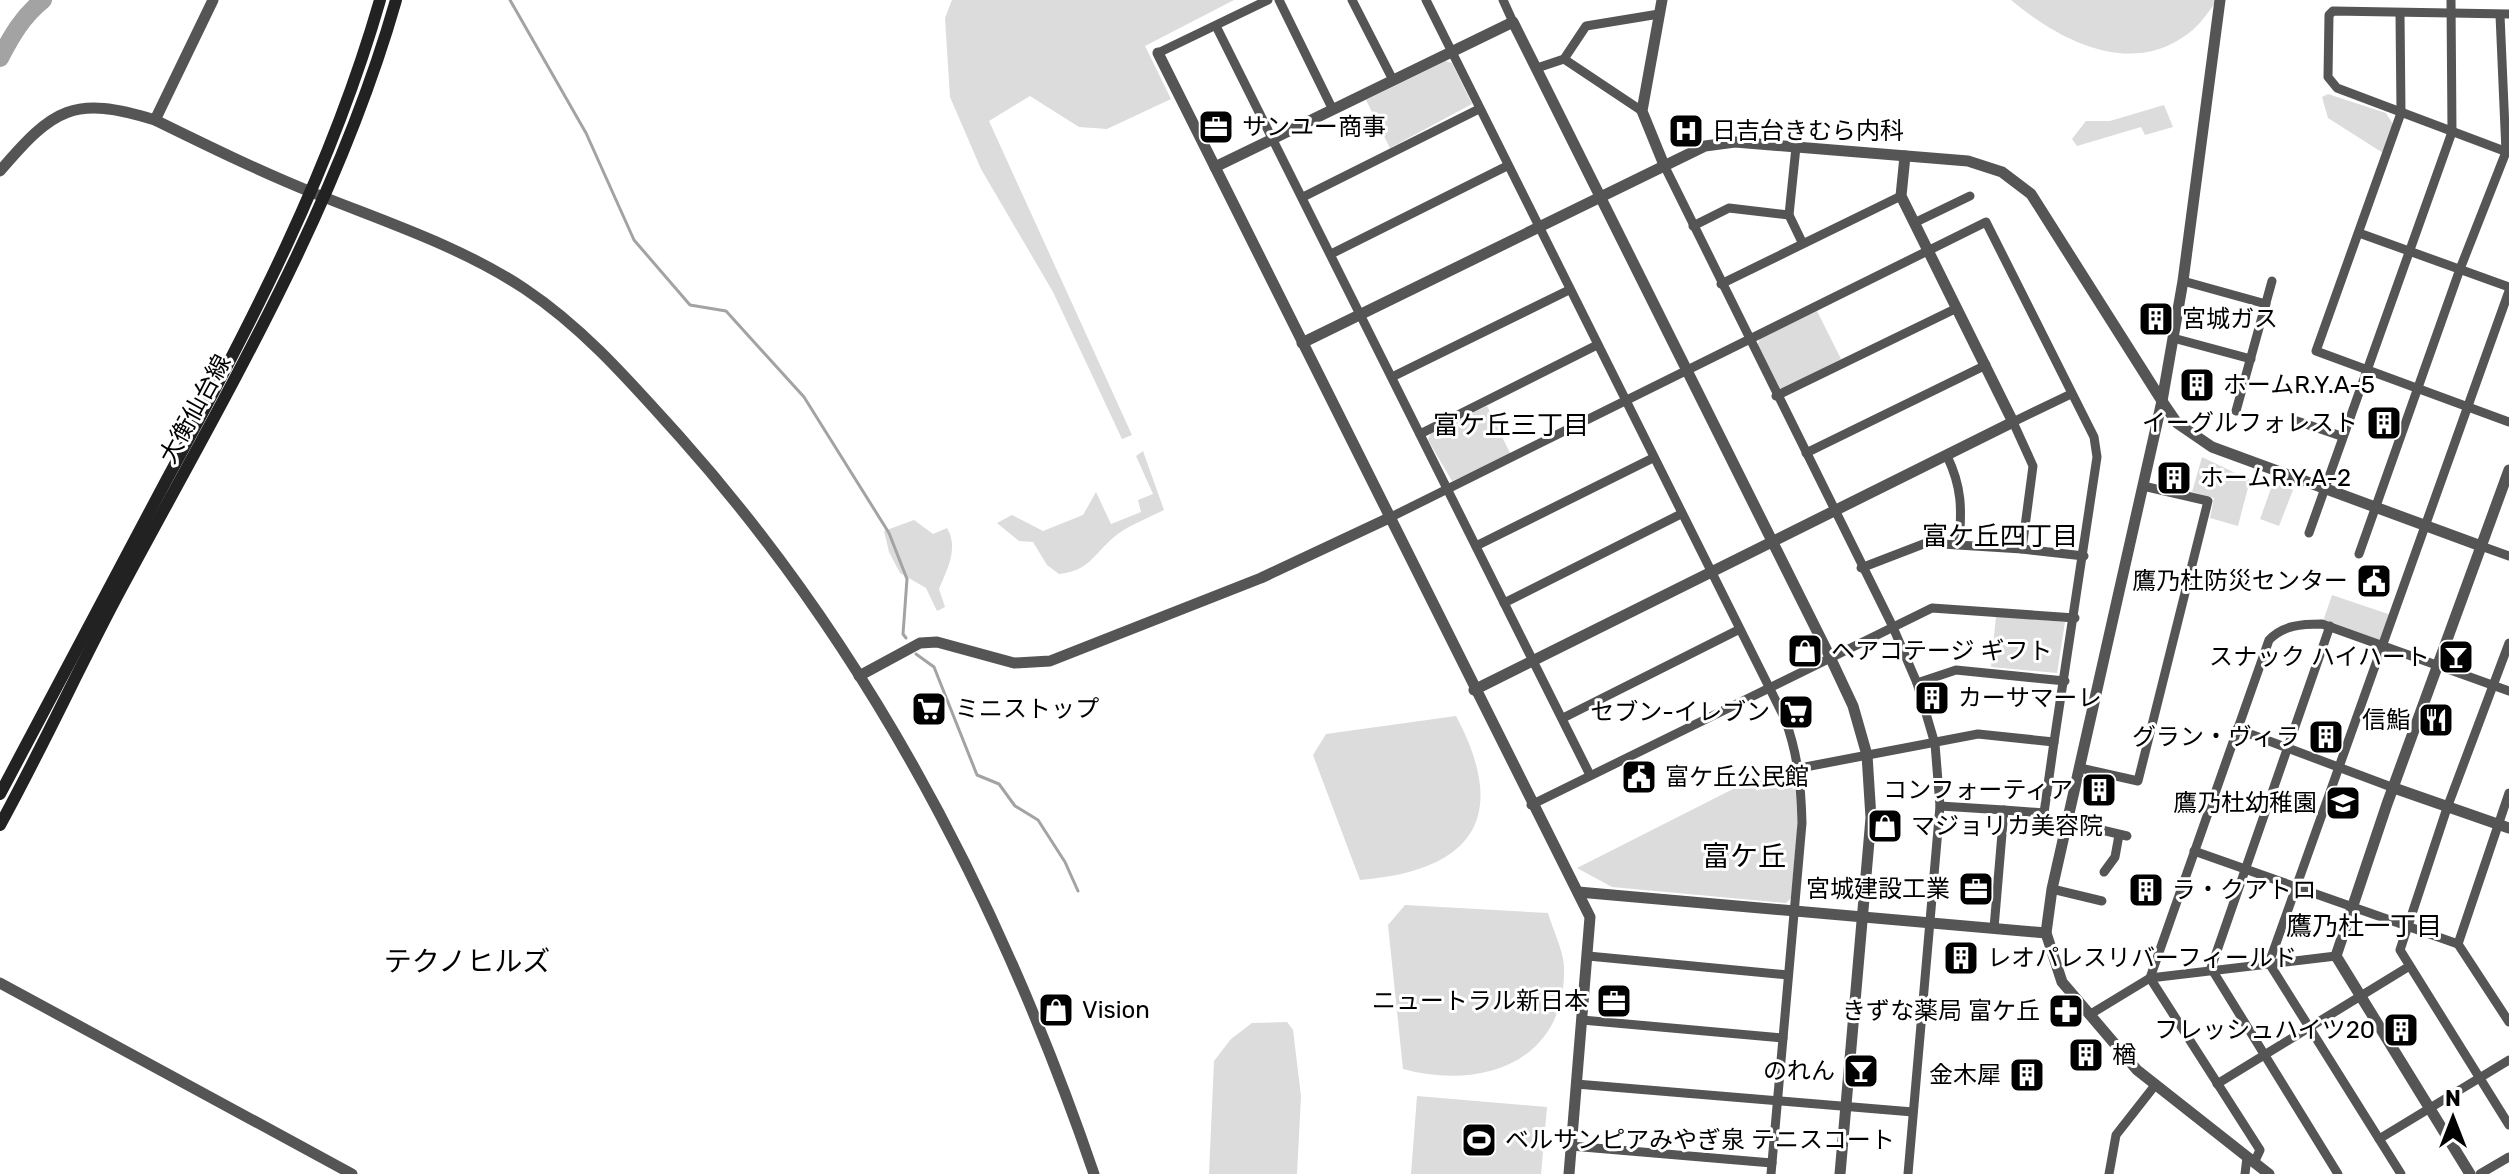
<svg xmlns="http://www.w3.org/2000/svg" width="2509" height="1174" font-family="Rubik,'Noto Sans JP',sans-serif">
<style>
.green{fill:#dcdcdc}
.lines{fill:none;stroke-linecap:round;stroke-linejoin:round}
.stream{stroke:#a3a3a3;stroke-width:3}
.river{stroke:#a3a3a3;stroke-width:18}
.minor{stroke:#555;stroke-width:9}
.tertiary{stroke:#555;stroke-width:11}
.secondary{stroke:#222;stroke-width:12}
.labels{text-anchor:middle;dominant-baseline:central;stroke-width:6;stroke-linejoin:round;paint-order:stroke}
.poi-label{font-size:24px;fill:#000;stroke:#fff;text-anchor:start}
.street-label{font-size:24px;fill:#000;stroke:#fff}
.neighbourhood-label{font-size:26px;fill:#000;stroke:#fff}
.quarter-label{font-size:28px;fill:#000;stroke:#fff}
</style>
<rect width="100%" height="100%" fill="#fff"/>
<g class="green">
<path d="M952,0h282l-89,46 26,53 -64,30 -28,-2 -49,-31 -41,25 143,314 -10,4 -69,-147 -72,-123 -31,-72 -5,-79z"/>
<path d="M2011,0h206c-8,11 -17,25 -28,33 -58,45 -129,8 -178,-33z"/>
<path d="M1446,61l6,2 20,41 -82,44 -24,-48z"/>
<path d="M2328,94l58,19 8,13 -11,27 -55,-35 -6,-21z"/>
<path d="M2164,105l9,22 -28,8 -4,-8 -64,19 -5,-7 14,-18h24z"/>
<path d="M1817,311l24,48 -58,30 -8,-3 -18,-40 3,-8z"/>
<path d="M1487,406l24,49 -59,26 -24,-41 3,-7z"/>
<path d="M1143,451l21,59c-16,8 -37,16 -50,27 -21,18 -25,34 -55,37l-12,-9 -14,-23 -14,-1 -22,-18 15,-8 31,16 40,-16 13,-23 15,32 30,-12 -3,-12 15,-6 -17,-38z"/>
<path d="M2202,457l48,23 -12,46 -28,-8 4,-20 -22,-6z"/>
<path d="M2273,483l20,7 -14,36 -19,-7z"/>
<path d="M914,520l19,14 14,-6c12,20 0,42 -8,61l6,18 -8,4 -11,-23 -26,-15 -11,-21 -5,-21z"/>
<path d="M2332,595l59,20 -11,30 -58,-21z"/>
<path d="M1996,616l69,6 -8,51 -66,-6z"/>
<path d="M1456,716c55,103 15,155 -96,164l-47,-125 13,-21z"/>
<path d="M1794,773l4,49 -7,76 -5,5 -174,-16 -35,-19 162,-82z"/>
<path d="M1405,905l143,8c5,17 15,37 16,53 3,97 -83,124 -161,103l-15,-144z"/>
<path d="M1287,1022l6,8 8,66 -4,78h-88l5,-113 17,-22 21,-16z"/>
<path d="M1417,1096l130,11 -6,67h-130z"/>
</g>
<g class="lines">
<g class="stream">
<path d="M510,0l76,133 48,107 56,65 36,6 78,86 85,136 18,46 -4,55 3,4"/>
<path d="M916,654l18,13 43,108 22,9 16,22 23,14 27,42 13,29"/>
</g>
<path class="river" d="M0,58c12,-23 23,-42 43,-58"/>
<g class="minor">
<path d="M1279,0l54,110"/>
<path d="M1352,0l41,80"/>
<path d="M1426,0l359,719c13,36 16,66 17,104l-31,351"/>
<path d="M1503,0l10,22"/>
<path d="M2400,13l1,100 -85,238 193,71"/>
<path d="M1216,26l374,749"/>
<path d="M1158,53l110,-53"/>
<path d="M1564,59l78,52"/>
<path d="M1537,68l27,-9 22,-33 73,-12"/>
<path d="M1796,147l-7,68 13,27"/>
<path d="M2507,152l-170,-64 -9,-11 1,-62 4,-4 176,3"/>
<path d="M1664,165l228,460 25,58 18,61 5,62 -32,368"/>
<path d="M1303,197l176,-88"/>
<path d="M1914,223l56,-27"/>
<path d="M1693,226l36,-18 60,7"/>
<path d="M2359,233l150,54"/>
<path d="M1331,254l176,-88"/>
<path d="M2183,281l83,23"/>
<path d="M1721,284l180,-88"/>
<path d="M2173,338l78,21"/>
<path d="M1392,377l177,-87"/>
<path d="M2071,394l-58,28 20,44 -11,83 62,7"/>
<path d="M1776,396l181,-88"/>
<path d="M2236,411l36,-130"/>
<path d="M2297,421l44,15"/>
<path d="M1420,434l177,-89"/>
<path d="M1806,453l180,-88"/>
<path d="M1947,456c15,31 15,53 12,87"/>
<path d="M1389,518l597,-296 108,215 3,20 -43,285 -76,-8 -178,34"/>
<path d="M2309,533l143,-401 -1,-132"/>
<path d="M1476,546l177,-88"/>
<path d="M2481,546l28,10"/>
<path d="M2359,554l101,-285 46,-117 -6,-137"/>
<path d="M1861,568l65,-25 96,6"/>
<path d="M1504,603l177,-89"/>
<path d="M2330,626l-119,342 127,206"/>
<path d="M2509,643l-62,165 -47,142 109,175"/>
<path d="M1917,683l39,-13 109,11"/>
<path d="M1563,718l175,-88"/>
<path d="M2237,729l157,59"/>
<path d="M2080,768l58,13 70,-280 -65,-15"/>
<path d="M2509,793l-51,151 51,78"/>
<path d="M1531,805l401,-197 143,10"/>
<path d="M1940,806l64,4"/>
<path d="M2068,822l59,14"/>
<path d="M2194,851l264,93"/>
<path d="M2104,872l11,-15 4,-22"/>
<path d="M2052,889l50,12"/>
<path d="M1994,928l10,-118 40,3 10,-71"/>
<path d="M1588,956l200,19"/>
<path d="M2150,978l119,-338c14,-15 33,-16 53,-16l187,67"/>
<path d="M2150,978l110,172 -6,13"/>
<path d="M2089,1015l61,-37 186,-22"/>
<path d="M1582,1020l201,18"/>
<path d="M1576,1084l337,28"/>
<path d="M2217,1084l191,-117"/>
<path d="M2379,1139l130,-79"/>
<path d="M1571,1146l201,17"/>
<path d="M2109,1174l7,-39 40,-51"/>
<path d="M2245,1174l2,-17"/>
<path d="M2401,1174l-132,-211 240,-672"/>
<path d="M2480,1174l29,-17"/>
</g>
<g class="tertiary">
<path d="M1662,0l-20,111 22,54"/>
<path d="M2220,0l-37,281 -21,120 -110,488 -6,44 16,49 75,88 132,104"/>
<path d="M1158,53l432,864 -21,257"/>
<path d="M155,120l58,-120"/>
<path d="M1215,167l298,-145 317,635 23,49 14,49 4,63 -31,356"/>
<path d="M0,171c54,-63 73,-76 155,-51 53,26 106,52 161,74 70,28 146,53 209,95 60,40 107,95 155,148 190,213 322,468 414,737"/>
<path d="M1302,343l403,-197 30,-4 233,19 34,11 29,22 131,207 15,22 35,24 269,99"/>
<path d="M859,676l61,-33 17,-1 77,21 36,-2 211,-83 128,-60"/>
<path d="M1474,690l539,-268 -112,-226 4,-40"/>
<path d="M2394,788l115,40"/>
<path d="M1578,892l468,41"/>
<path d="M0,983l352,191"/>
<path d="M2470,1174l-134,-218 51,-152 122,-334"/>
</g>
<g class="secondary">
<path d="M0,794c56,-105 111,-210 167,-315 84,-155 164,-309 213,-479"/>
<path d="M0,825c43,-78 80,-160 122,-238 103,-192 214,-377 274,-587"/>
</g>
</g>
<defs>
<symbol id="office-square" viewBox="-11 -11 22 22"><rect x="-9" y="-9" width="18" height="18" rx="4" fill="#000" stroke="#fff"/><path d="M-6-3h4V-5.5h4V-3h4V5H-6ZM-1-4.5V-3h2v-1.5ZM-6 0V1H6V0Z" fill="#fff"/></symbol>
<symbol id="hospital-square" viewBox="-11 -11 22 22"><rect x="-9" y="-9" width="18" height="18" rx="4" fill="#000" stroke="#fff"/><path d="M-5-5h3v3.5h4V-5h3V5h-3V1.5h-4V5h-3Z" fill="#fff"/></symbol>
<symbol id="building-square" viewBox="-11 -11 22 22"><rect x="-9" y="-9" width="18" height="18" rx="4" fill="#000" stroke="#fff"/><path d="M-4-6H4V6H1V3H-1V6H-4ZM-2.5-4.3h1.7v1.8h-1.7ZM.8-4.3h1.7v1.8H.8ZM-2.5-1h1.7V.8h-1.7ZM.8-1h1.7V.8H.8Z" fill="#fff"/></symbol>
<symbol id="civic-square" viewBox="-11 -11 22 22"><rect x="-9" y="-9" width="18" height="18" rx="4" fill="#000" stroke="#fff"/><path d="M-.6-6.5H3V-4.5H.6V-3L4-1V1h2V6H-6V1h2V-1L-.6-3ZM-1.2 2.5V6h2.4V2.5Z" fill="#fff"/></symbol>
<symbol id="shop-square" viewBox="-11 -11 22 22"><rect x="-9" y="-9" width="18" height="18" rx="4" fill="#000" stroke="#fff"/><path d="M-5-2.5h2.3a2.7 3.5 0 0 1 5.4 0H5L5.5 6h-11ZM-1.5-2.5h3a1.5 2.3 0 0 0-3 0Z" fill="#fff"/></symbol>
<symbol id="bar-square" viewBox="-11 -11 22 22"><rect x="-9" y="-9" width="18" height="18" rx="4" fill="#000" stroke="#fff"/><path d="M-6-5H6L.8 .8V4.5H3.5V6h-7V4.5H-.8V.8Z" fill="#fff"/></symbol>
<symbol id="supermarket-square" viewBox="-11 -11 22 22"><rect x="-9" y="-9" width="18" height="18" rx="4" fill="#000" stroke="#fff"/><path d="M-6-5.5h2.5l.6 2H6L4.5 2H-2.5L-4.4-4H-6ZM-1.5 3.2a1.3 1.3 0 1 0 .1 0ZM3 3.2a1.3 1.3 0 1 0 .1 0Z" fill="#fff"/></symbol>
<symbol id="restaurant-square" viewBox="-11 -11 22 22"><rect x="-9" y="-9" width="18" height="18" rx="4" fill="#000" stroke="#fff"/><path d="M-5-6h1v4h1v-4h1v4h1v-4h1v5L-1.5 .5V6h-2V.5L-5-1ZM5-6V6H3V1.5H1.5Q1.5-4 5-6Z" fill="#fff"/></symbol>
<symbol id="school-square" viewBox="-11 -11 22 22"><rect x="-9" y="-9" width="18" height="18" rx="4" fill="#000" stroke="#fff"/><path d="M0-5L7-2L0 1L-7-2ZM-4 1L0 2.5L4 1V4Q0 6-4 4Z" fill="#fff"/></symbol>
<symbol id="pharmacy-square" viewBox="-11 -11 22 22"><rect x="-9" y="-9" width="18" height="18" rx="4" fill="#000" stroke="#fff"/><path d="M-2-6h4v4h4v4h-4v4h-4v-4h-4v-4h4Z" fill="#fff"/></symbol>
<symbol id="stadium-square" viewBox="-11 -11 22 22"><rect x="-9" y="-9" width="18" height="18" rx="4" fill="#000" stroke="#fff"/><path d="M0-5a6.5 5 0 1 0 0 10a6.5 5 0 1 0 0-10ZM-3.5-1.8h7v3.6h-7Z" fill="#fff"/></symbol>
</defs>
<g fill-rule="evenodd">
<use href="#office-square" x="1196" y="107" width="40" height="40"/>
<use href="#hospital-square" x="1666" y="111" width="40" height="40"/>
<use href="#building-square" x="2136" y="299" width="40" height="40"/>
<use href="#building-square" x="2177" y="365" width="40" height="40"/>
<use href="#building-square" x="2364" y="403" width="40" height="40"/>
<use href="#building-square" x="2154" y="458" width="40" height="40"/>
<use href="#civic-square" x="2354" y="561" width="40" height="40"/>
<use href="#shop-square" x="1785" y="631" width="40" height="40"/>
<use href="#bar-square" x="2436" y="637" width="40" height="40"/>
<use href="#building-square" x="1912" y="678" width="40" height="40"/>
<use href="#supermarket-square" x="909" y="689" width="40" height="40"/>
<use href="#supermarket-square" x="1776" y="692" width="40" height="40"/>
<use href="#restaurant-square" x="2416" y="700" width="40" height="40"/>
<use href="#building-square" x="2306" y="717" width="40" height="40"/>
<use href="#civic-square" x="1619" y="757" width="40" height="40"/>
<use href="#building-square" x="2079" y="770" width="40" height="40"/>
<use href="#school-square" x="2323" y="783" width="40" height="40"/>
<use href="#shop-square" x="1865" y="806" width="40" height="40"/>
<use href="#office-square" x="1956" y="869" width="40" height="40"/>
<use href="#building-square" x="2126" y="870" width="40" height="40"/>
<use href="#building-square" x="1941" y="938" width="40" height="40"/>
<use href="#office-square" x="1594" y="981" width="40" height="40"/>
<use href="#shop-square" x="1036" y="990" width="40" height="40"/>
<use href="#pharmacy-square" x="2046" y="991" width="40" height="40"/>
<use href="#building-square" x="2381" y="1010" width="40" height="40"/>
<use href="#building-square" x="2066" y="1035" width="40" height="40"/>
<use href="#bar-square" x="1841" y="1051" width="40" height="40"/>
<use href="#building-square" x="2007" y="1055" width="40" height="40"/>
<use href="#stadium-square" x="1459" y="1120" width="40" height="40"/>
</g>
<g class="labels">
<g class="poi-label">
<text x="1242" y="127">サンユー商事</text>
<text x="1712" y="131">日吉台きむら内科</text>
<text x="2182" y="319">宮城ガス</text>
<text x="2223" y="385">ホームR.Y.A-5</text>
<text x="2358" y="423" text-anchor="end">イーグルフォレスト</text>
<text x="2200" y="478">ホームR.Y.A-2</text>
<text x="2348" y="581" text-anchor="end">鷹乃杜防災センター</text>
<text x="1831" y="651">ヘアコテージ ギフト</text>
<text x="2430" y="657" text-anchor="end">スナック ハイハート</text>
<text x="1958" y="698">カーサマーレ</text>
<text x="955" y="709">ミニストップ</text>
<text x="1770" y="712" text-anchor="end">セブン-イレブン</text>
<text x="2410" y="720" text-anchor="end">信鮨</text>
<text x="2300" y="737" text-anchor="end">グラン・ヴィラ</text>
<text x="1665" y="777">富ケ丘公民館</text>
<text x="2073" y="790" text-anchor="end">コンフォーティア</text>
<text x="2317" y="803" text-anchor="end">鷹乃杜幼稚園</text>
<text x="1911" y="826">マジョリカ美容院</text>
<text x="1950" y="889" text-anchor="end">宮城建設工業</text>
<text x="2172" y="890">ラ・クアトロ</text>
<text x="1987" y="958">レオパレスリバーフィールド</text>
<text x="1588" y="1001" text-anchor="end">ニュートラル新日本</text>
<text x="1082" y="1010">Vision</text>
<text x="2040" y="1011" text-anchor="end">きずな薬局 富ケ丘</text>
<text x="2375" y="1030" text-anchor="end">フレッシュハイツ20</text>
<text x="2112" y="1055">楢</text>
<text x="1835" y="1071" text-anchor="end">のれん</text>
<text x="2001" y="1075" text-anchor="end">金木犀</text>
<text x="1505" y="1140">ベルサンピアみやぎ泉 テニスコート</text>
</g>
<g class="street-label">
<text transform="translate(195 409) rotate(-61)">大衡仙台線</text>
</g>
<g class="neighbourhood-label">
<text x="1511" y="425">富ケ丘三丁目</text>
<text x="2000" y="536">富ケ丘四丁目</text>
<text x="2364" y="926">鷹乃杜一丁目</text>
</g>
<g class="quarter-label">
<text x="1744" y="856">富ケ丘</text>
<text x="467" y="961">テクノヒルズ</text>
</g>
</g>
<g transform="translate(2453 1118)" stroke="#ffffff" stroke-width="6" paint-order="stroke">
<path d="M0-6L14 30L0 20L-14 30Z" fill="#000000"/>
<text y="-12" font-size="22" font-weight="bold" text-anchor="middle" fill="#000000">N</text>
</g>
</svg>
